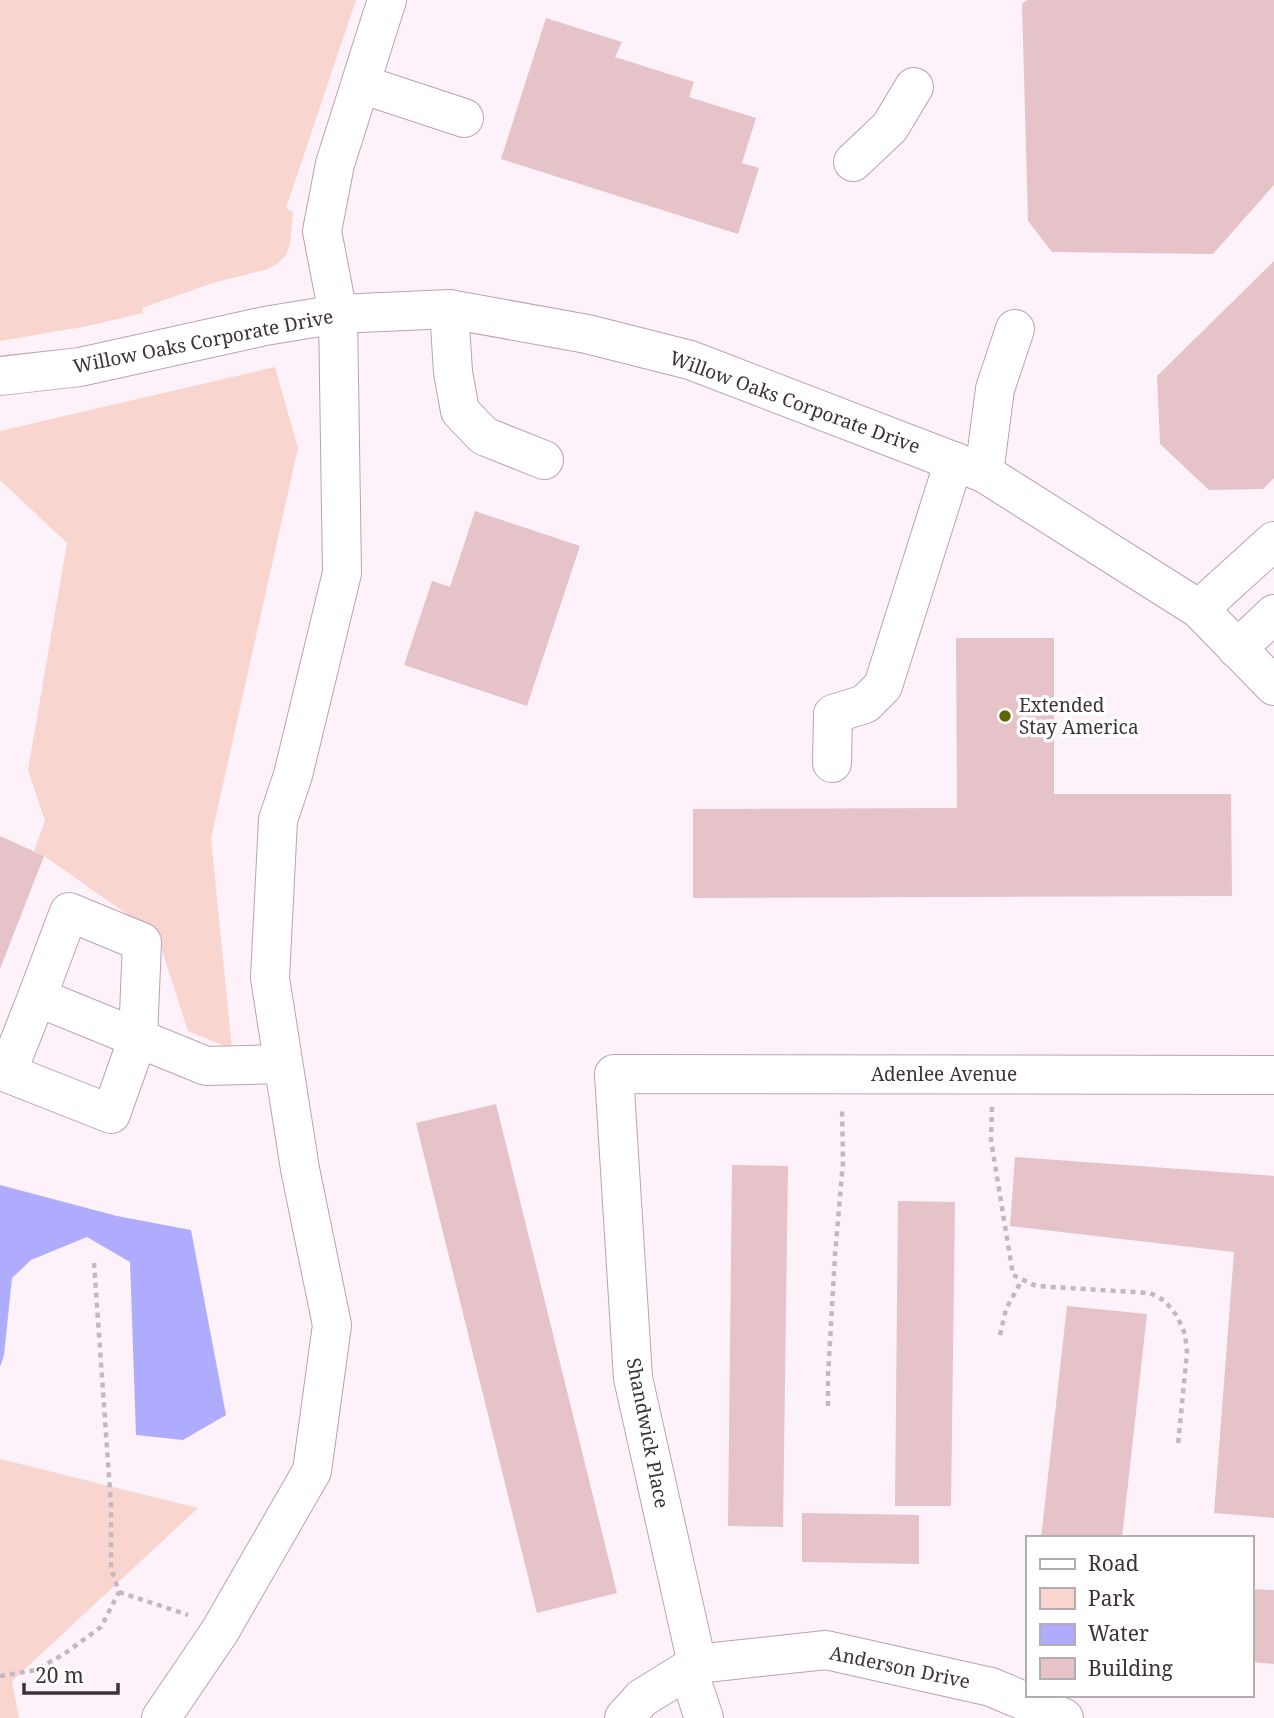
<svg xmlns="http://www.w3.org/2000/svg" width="1274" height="1718" font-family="'Noto Serif',serif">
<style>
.green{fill:#f8d5ce}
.water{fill:#afacfe}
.building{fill:#e5c3c9}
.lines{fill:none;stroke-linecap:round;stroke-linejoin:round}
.minor-casing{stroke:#bca1b3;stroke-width:40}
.path{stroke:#c3b8bf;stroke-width:4.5;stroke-dasharray:5 5;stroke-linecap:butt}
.minor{stroke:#fff;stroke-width:38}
.poi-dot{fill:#616604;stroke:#fff;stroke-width:2.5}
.labels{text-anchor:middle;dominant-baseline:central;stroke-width:7;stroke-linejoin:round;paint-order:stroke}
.street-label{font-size:19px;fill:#3d3239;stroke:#fff}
.poi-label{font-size:19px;fill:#3d3239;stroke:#fff;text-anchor:start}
</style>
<rect width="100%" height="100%" fill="#fdf2f9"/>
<g class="green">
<path d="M0,0h356l-70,208 7,4 -3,32 -4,11 -8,8 -10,6 -55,14 -71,25 1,5 -60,14 -83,14z"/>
<path d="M275,367l23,81 -87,390 21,211 -44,-18 -31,-96 -113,-79 -10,-5 11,-30 -17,-51 39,-227 -67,-63v-49z"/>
<path d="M0,1459l198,49 -186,173 7,37h-19z"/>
</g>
<path class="water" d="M0,1185l117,31 74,14 35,185 -43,25 -47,-5 -6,-173 -43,-25 -56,23 -19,18 -8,77 -4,12z"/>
<g class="building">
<path d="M1027,0h247v185l-61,69 -161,-2 -24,-31 -6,-217z"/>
<path d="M546,18l76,24 -7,15 79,25 -5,15 67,21 -14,45 17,5 -21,66 -237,-75z"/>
<path d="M1274,261v217l-11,11 -54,1 -49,-46 -3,-68z"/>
<path d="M475,511l105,35 -53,160 -123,-41 28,-84 18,6z"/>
<path d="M956,638h98v156h177l1,102 -539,2v-89l264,-1z"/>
<path d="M0,836l44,20 -44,113z"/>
<path d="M496,1104l121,489 -80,20 -121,-490z"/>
<path d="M1015,1157l259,19v342l-60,-5 20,-261 -224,-26z"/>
<path d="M732,1165l56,1 -5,361 -55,-1z"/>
<path d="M898,1201l57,1 -4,304h-56z"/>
<path d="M1067,1306l80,8 -25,224h-81z"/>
<path d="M802,1513l117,2v49l-117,-2z"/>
<path d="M1251,1589l23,1v74l-23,-2z"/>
</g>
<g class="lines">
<defs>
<g id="minor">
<path d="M361,84l103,34"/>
<path d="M853,162l37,-35 24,-40"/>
<path d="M449,309l4,63 7,39 24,25 60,24"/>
<path d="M0,376l80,-9 185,-41 73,-12 111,-5 138,25 103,26 294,113 215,136 75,77"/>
<path d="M984,473l11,-84 20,-60"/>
<path d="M1199,609l75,-68"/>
<path d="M1237,649l37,-35"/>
<path d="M832,763l1,-49 32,-10 18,-18 71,-225"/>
<path d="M37,997l-30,76 104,41 27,-76 4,-96 -73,-30 -32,85 169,69 77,-2"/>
<path d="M697,1664l-64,-286 -19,-304 660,1"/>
<path d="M688,1670l16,48"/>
<path d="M161,1718l59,-87 92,-160 20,-146 -32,-156 -30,-191 8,-158 15,-45 49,-202 -4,-259 -16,-83 13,-67 52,-164"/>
<path d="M624,1718l18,-20 55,-34 129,-14 165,37 73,31"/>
</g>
</defs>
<use href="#minor" class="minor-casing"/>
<g class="path">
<path d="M992,1107l-1,33 22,135 23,11 114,7 15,8 12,15 8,18 2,18 -9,93"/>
<path d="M1000,1335l6,-26 16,-29"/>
<path d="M828,1406v-30l7,-121 8,-93 -1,-55"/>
<path d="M119,1592l69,23"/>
<path d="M0,1676l36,-6 28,-16 37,-27 18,-35 -8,-24v-63l-17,-242"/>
</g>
<use href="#minor" class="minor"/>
</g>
<circle class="poi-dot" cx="1005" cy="716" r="7"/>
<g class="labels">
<g class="street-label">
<text transform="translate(203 341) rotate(-11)">Willow Oaks Corporate Drive</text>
<text transform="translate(795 402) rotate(20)">Willow Oaks Corporate Drive</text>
<text x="944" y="1074">Adenlee Avenue</text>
<text transform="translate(648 1433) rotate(79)">Shandwick Place</text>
<text transform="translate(900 1667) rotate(12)">Anderson Drive</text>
</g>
<g class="poi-label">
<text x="1019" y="705">Extended<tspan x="1019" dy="22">Stay America</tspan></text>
</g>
</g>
<rect x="1026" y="1536" width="228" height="161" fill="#ffffff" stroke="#b1adb0" stroke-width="2"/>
<rect x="1040" y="1559" width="35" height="10" fill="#ffffff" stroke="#b1adb0" stroke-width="2"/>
<text x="1088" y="1571" font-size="21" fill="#3d3239">Road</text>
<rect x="1040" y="1588" width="35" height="21" fill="#f8d5ce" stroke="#b1adb0" stroke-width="2"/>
<text x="1088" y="1606" font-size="21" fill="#3d3239">Park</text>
<rect x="1040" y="1624" width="35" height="21" fill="#afacfe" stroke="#b1adb0" stroke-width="2"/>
<text x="1088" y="1641" font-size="21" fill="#3d3239">Water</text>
<rect x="1040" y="1658" width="35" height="21" fill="#e5c3c9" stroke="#b1adb0" stroke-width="2"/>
<text x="1088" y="1676" font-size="21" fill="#3d3239">Building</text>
<path d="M24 1683v10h94v-10" fill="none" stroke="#3d3239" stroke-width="3.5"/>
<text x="35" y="1683" font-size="21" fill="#3d3239" stroke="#ffffff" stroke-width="5" paint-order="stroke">20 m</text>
</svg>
